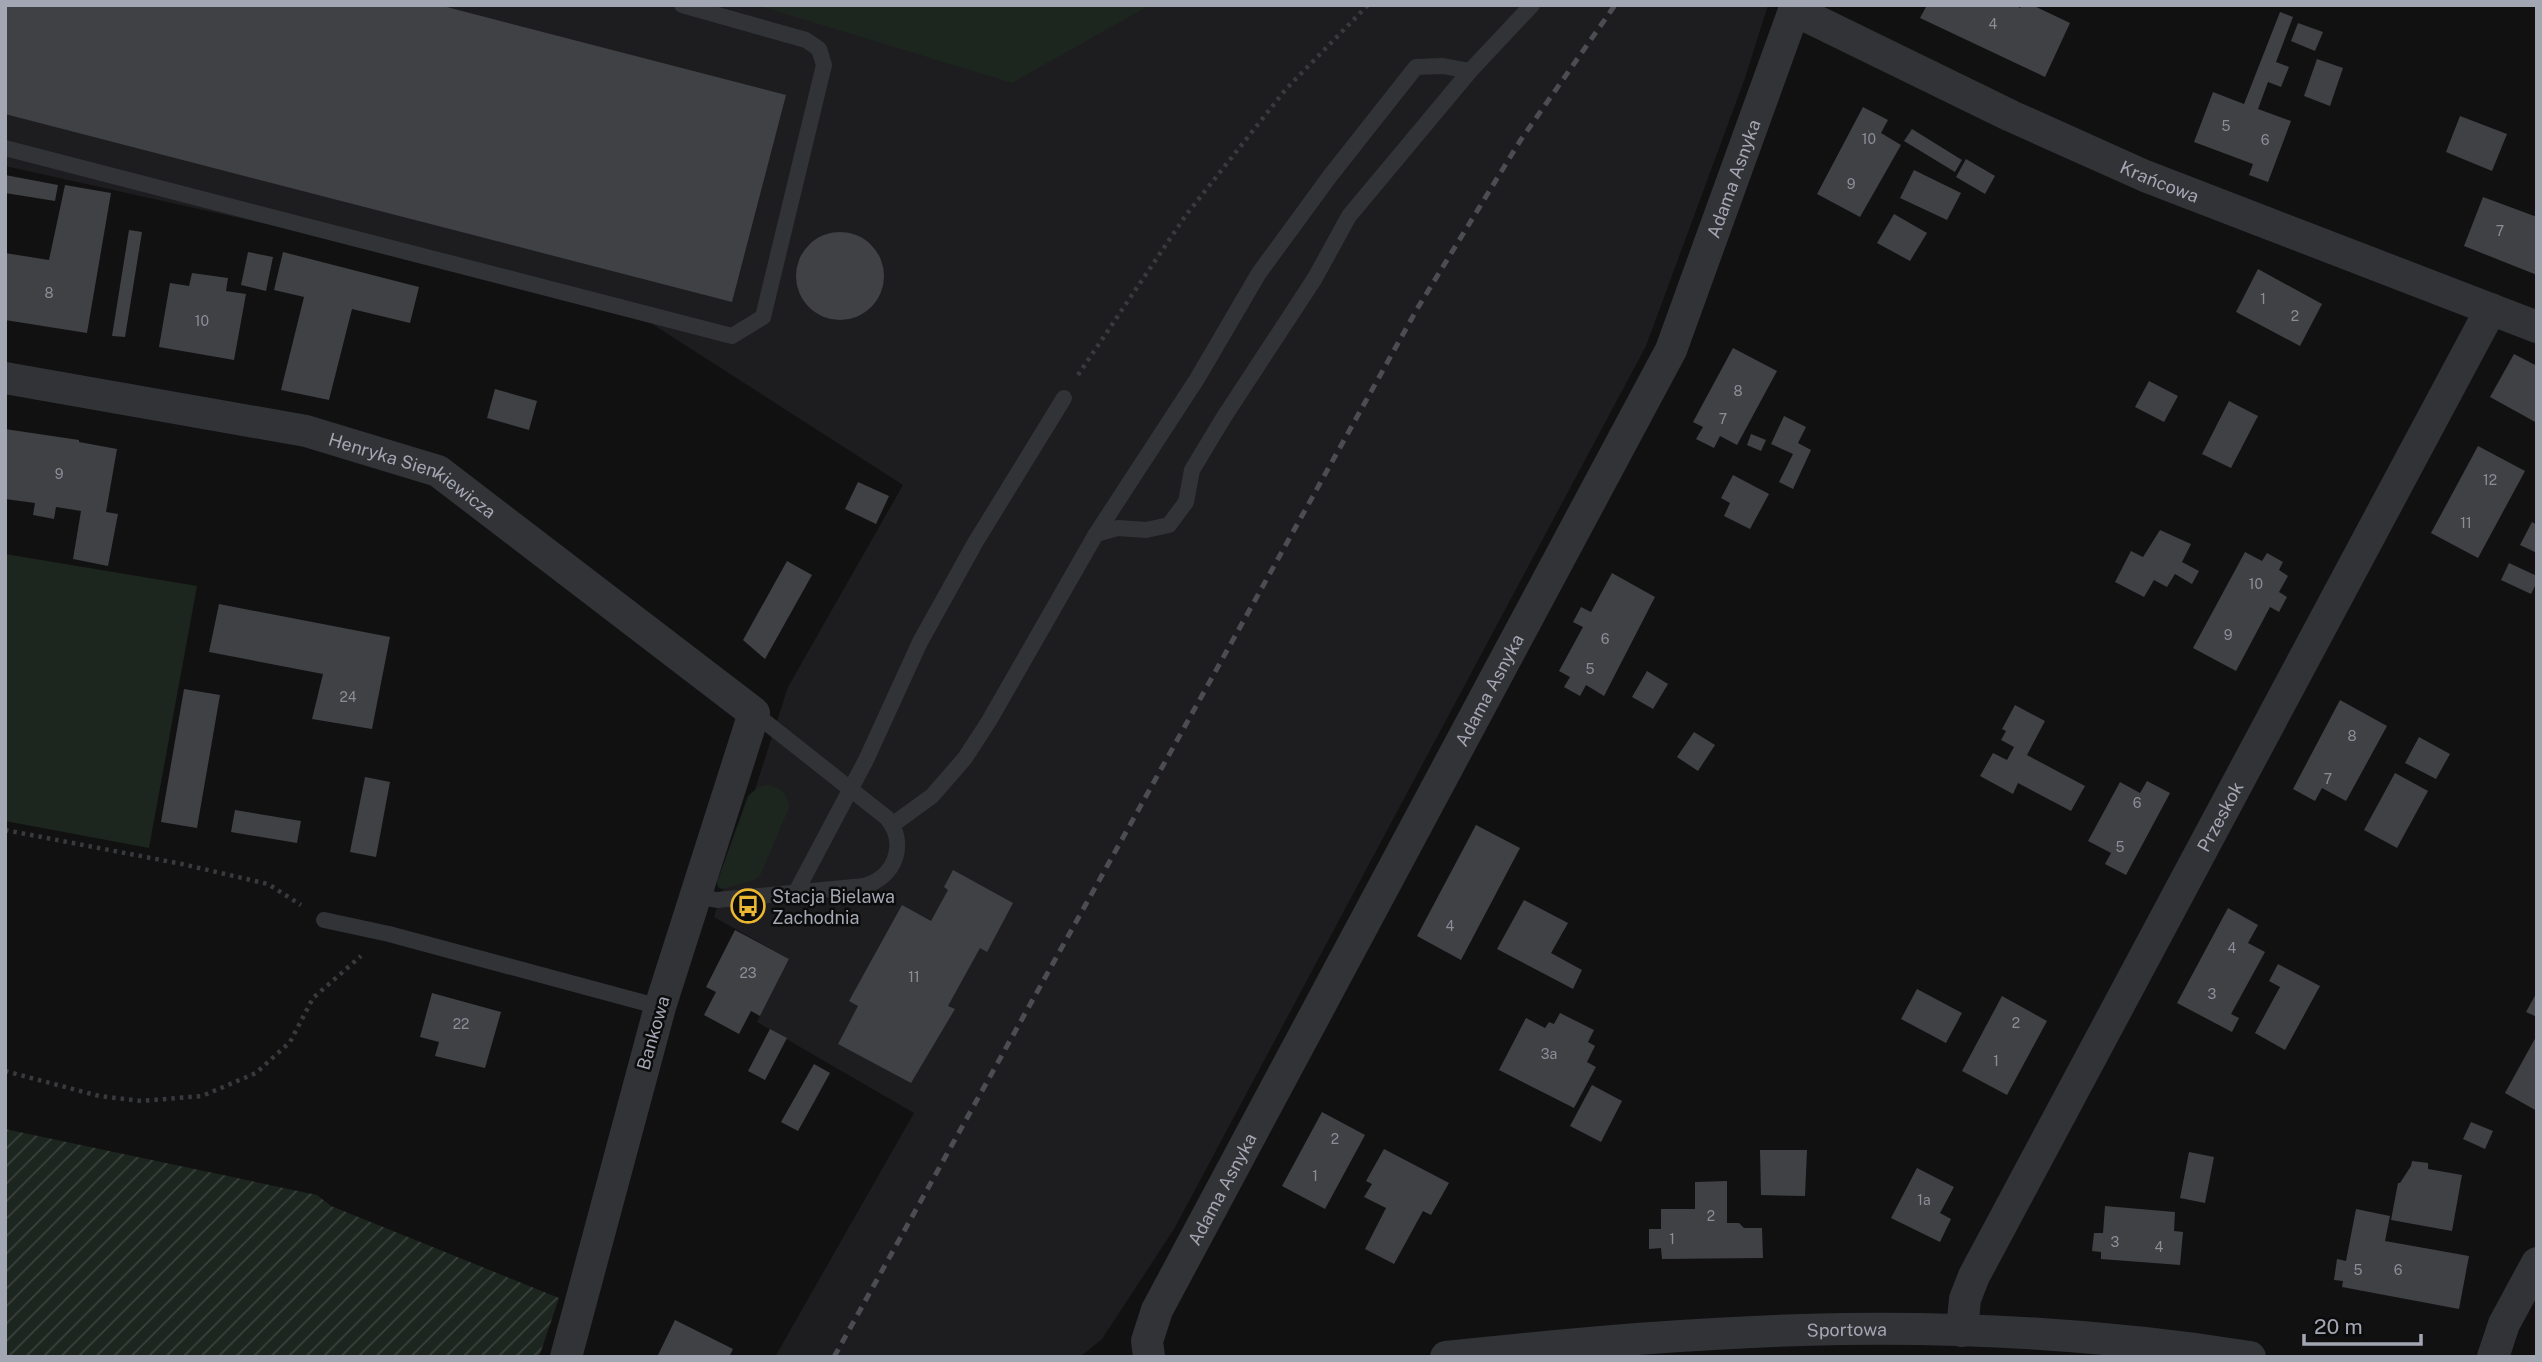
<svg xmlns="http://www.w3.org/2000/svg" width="2542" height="1362" font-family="'Public Sans',sans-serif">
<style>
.built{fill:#1d1d1f}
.green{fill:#1d251f}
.garden{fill:url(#garden-furrows)}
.building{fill:#404145}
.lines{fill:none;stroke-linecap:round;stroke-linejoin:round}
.path{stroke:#383a3e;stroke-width:4.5;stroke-dasharray:3.5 5;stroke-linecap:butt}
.lane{stroke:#323337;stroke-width:16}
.street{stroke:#323337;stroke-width:32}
.rail{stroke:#4b4d52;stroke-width:5;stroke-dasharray:9 7;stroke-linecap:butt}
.labels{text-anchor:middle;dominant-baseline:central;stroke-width:5;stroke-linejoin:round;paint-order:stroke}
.number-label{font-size:14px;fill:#8a8e98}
.street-label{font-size:18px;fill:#a3a7b3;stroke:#0c0c0d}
.poi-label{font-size:18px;fill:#a3a7b3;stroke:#0c0c0d;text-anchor:start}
</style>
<defs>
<pattern id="garden-furrows" width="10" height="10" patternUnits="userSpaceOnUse" patternTransform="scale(1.75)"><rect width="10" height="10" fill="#1d251f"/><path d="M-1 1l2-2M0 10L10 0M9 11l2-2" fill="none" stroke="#3b423d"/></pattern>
</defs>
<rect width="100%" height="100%" fill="#111112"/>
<path class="built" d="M5,5h1763l-23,73 -99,268 -472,883 -72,110 -22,18h-305l139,-244 -157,-91 32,-63 -75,-42 74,-230 115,-202 -285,-183 -613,-136z"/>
<g class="green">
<path d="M756,5h394l-138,78z"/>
<path d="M5,554l192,32 -48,262 -144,-27z"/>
<path d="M768,785c14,3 20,9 21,23l-29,68 -7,5 -32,8 -3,-2 -1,-5 31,-86 10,-9z"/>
</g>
<path class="garden" d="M5,1129l312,66 14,11 228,92 -20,59h-534z"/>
<g class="building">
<path d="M5,5h434l347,90 -54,207 -727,-188z"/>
<path d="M1927,5h88l5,3 2,-3h10l38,18 -25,54 -125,-59z"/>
<path d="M2280,12l13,5 -17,45 13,5 -8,20 -13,-5 -10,27 33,12 -23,61 -19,-7 4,-11 -59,-22 19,-50 31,12z"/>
<path d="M2298,23l25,9 -8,19 -24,-10z"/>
<path d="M2317,59l26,9 -13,38 -26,-10z"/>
<path d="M1863,107l25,13 -7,13 20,12 -41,72 -43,-23z"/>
<path d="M2460,116l47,18 -15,37 -46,-19z"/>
<path d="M1912,129l50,31 -7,12 -51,-31z"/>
<path d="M1966,159l29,17 -10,18 -29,-17z"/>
<path d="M1914,170l47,23 -14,27 -47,-22z"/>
<path d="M5,175l53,10 -3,16 -50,-8z"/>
<path d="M65,185l46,8 -24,140 -82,-13v-67l44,7z"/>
<path d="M2483,197l54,20v58l-73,-29z"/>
<path d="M1894,214l33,19 -17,28 -33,-18z"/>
<path d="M129,230l13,2 -17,105 -13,-1z"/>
<circle cx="840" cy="276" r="44"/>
<path d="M248,252l25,5 -7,34 -25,-6z"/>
<path d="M283,252l136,35 -9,36 -58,-14 -23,91 -48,-10 23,-93 -30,-7z"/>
<path d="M2258,269l64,35 -22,42 -64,-34z"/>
<path d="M192,273l36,5 -2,13 20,3 -12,66 -75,-13 11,-64 19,3z"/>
<path d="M1733,348l44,23 -40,74 -17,-9 -6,12 -18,-9 7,-12 -10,-5z"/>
<path d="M2514,354l23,12v57l-47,-26z"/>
<path d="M2149,381l29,15 -14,26 -29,-15z"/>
<path d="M495,389l42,12 -8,29 -42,-12z"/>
<path d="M2229,401l29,15 -27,52 -29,-14z"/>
<path d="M1784,416l22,11 -8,16 13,7 -18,39 -14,-7 14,-28 -22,-10z"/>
<path d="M5,429l74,11v2l38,7 -11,63 12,2 -10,52 -35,-7 8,-48 -25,-4 -2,12 -21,-4 2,-12 -30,-4z"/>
<path d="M1751,434l15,6 -5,11 -14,-6z"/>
<path d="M2478,446l47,25 -47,87 -47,-25z"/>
<path d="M1733,475l36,19 -19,35 -26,-13 6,-13 -9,-5z"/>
<path d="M858,482l31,14 -13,28 -31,-15z"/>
<path d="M2532,522l5,3v28l-17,-8z"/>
<path d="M2160,530l31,14 -9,18 17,9 -7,13 -17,-10 -8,13 -13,-7 -10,17 -29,-15 16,-31 12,6z"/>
<path d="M2245,552l17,9 5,-8 16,9 -4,8 9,6 -9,16 8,5 -8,15 -9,-5 -34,64 -43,-23z"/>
<path d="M787,561l25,14 -47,84 -22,-19z"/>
<path d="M2509,563l28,13v6l-6,12 -30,-14z"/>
<path d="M1612,573l43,24 -51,99 -18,-11 -6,11 -16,-9 6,-10 -11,-6 24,-44 -10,-5 8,-15 10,5z"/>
<path d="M219,604l171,33 -18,92 -60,-10 11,-45 -114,-22z"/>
<path d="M1647,671l21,13 -15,25 -21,-12z"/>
<path d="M184,689l36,6 -23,133 -36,-6z"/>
<path d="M2340,700l47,26 -41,75 -24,-13 -7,13 -22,-12z"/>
<path d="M2015,705l30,16 -18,34 58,31 -14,25 -53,-28 -5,11 -33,-18 13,-23 14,7 7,-13 -13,-7 5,-9 -4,-2z"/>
<path d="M1694,732l21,13 -17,26 -21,-14z"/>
<path d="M2419,737l31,17 -14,25 -31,-16z"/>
<path d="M2395,773l33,18 -31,57 -33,-18z"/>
<path d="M365,777l25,5 -14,75 -26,-5z"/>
<path d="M2147,781l23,12 -44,82 -21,-11 6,-11 -23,-12 32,-59 20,11z"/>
<path d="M235,810l66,11 -4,22 -66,-11z"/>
<path d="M1476,825l44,23 -59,112 -44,-24z"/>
<path d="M953,870l60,33 -26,49 -7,-4 -32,58 7,3 -44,74 -73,-39 20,-38 -9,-5 53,-96 29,16 17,-31 -4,-3z"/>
<path d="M1524,900l44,23 -17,30 31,17 -9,19 -76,-40z"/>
<path d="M2228,908l30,17 -10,18 17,9 -34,62 8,4 -7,14 -55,-29z"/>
<path d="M735,930l54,29 -29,57 -9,-5 -12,23 -35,-19 12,-23 -10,-5z"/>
<path d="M2278,964l42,22 -35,64 -30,-17 25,-46 -11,-6z"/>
<path d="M1917,989l45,24 -16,30 -45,-24z"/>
<path d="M2537,992v25l-11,-5z"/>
<path d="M432,993l69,19 -16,56 -50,-12 4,-14 -19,-5z"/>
<path d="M2002,996l45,25 -40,74 -45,-24z"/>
<path d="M1560,1013l34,17 -6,12 7,4 -8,16 9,5 -22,41 -75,-38 27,-52 19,10 4,-6 5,2z"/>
<path d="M770,1029l17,9 -22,42 -17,-9z"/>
<path d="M2537,1035v76l-32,-18z"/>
<path d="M814,1064l16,9 -32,58 -17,-9z"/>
<path d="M1592,1085l30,16 -21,41 -31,-16z"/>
<path d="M1322,1112l43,23 -40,74 -43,-23z"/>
<path d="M2471,1122l22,9 -8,18 -22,-10z"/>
<path d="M1384,1149l65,34 -18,32 -8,-4 -29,53 -29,-15 21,-41 -22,-11 8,-13 -6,-3z"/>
<path d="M1760,1150h47l-2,46 -44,-1z"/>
<path d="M2189,1152l25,5 -9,46 -25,-5z"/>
<path d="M2412,1161l16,2v6l34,6 -10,56 -61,-11 7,-37h2l11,-17z"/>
<path d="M1917,1168l37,19 -14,26 11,6 -11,23 -49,-24z"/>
<path d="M1727,1181v42h12l5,5h18l1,30 -101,1 -1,-11 -12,1v-20h12v-20h34v-27z"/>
<path d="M2105,1206l70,6 -1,19 9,1 -3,33 -79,-6v-7l-9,-1 2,-18h9z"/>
<path d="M2356,1209l34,7 -5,25 84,15 -10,53 -117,-22 1,-6 -9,-1 3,-21 9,2z"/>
<path d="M675,1320l58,29 -4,8h-72z"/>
</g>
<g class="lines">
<g class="path">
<path d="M1078,375l108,-160 100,-126 82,-84"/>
<path d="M5,830l177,34 86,20 33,21"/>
<path d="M5,1071l94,25 42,5 61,-5 54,-23 34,-31 23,-44 48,-42"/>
</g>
<g class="lane">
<path d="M5,148l727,188 31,-19 61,-252 -5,-16 -13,-9 -124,-35"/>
<path d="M1096,534l22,-6 28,2 23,-5 17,-23 6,-32 32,-53 91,-139 34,-62 121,-145"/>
<path d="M892,825l40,-29 33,-38 24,-37 107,-187 101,-155 62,-106 71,-97 86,-109 27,-1 27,5 62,-66"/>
<path d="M796,892l70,-132 54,-118 55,-99 89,-145"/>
<path d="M695,896l22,4 147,-14c31,-9 44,-42 23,-68l-133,-105"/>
<path d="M324,920l65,14 271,73"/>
</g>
<g class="street">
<path id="s1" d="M1794,10l217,106 134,60 392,151"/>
<path id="s2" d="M5,378l301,53 132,40 316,242 -94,294 -94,350"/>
<path id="s3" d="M1962,1331l3,-32 9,-23 517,-967"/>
<path id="s4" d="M1149,1357l-2,-16 10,-31 514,-960 125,-345"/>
<path id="s5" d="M1446,1357c132,-14 264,-26 397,-28 136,-2 272,7 407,28"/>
<path d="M2493,1357l11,-33 33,-61"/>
</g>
<path class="rail" d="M834,1357l583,-1048 103,-168 95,-136"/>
</g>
<defs>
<symbol id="bus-ring" viewBox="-11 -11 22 22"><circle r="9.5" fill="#0c0c0d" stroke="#ebb731" stroke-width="1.5"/><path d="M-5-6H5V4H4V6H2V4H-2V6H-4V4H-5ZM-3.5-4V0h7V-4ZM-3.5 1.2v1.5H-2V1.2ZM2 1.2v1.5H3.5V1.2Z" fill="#ebb731"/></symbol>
</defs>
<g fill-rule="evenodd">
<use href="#bus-ring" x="729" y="887" width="38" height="38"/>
</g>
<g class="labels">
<g class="number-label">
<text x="1993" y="24">4</text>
<text x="2226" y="126">5</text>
<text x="1869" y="139">10</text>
<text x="2265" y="140">6</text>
<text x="1851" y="184">9</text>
<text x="2500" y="231">7</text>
<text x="49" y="293">8</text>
<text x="2263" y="299">1</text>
<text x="2295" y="316">2</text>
<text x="202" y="321">10</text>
<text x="1738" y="391">8</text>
<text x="1723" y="419">7</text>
<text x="59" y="474">9</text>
<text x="2490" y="480">12</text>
<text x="2466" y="523">11</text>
<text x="2256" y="584">10</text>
<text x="2228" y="635">9</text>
<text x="1605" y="639">6</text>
<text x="1590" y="669">5</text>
<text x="348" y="697">24</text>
<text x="2352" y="736">8</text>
<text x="2328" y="779">7</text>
<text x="2137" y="803">6</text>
<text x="2120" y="847">5</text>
<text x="1450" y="926">4</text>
<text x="2232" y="948">4</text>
<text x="748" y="973">23</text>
<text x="914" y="977">11</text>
<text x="2212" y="994">3</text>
<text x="2016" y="1023">2</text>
<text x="461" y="1024">22</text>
<text x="1549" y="1054">3a</text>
<text x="1996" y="1061">1</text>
<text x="1335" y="1139">2</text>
<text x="1315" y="1176">1</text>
<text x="1924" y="1200">1a</text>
<text x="1711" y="1216">2</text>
<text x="1672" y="1239">1</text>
<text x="2115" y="1242">3</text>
<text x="2159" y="1247">4</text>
<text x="2358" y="1270">5</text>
<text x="2398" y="1270">6</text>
</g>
<g class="street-label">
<text stroke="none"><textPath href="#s4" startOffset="1320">Adama Asnyka</textPath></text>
<text stroke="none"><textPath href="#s1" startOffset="404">Krańcowa</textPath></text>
<text stroke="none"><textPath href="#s2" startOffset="422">Henryka Sienkiewicza</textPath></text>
<text stroke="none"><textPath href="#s4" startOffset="752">Adama Asnyka</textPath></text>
<text stroke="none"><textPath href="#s3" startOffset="578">Przeskok</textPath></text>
<text transform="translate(653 1033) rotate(-74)">Bankowa</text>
<text stroke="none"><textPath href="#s4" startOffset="186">Adama Asnyka</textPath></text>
<text stroke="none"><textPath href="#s5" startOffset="402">Sportowa</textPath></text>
</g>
<g class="poi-label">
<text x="772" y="896">Stacja Bielawa<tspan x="772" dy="21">Zachodnia</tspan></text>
</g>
</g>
<rect width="2542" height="1362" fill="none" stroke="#a3a7b3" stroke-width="14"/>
<path d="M2304 1334v10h117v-10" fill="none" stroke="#a3a7b3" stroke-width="3.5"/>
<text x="2314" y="1334" font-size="21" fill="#a3a7b3" stroke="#0c0c0d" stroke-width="5" paint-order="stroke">20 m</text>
</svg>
